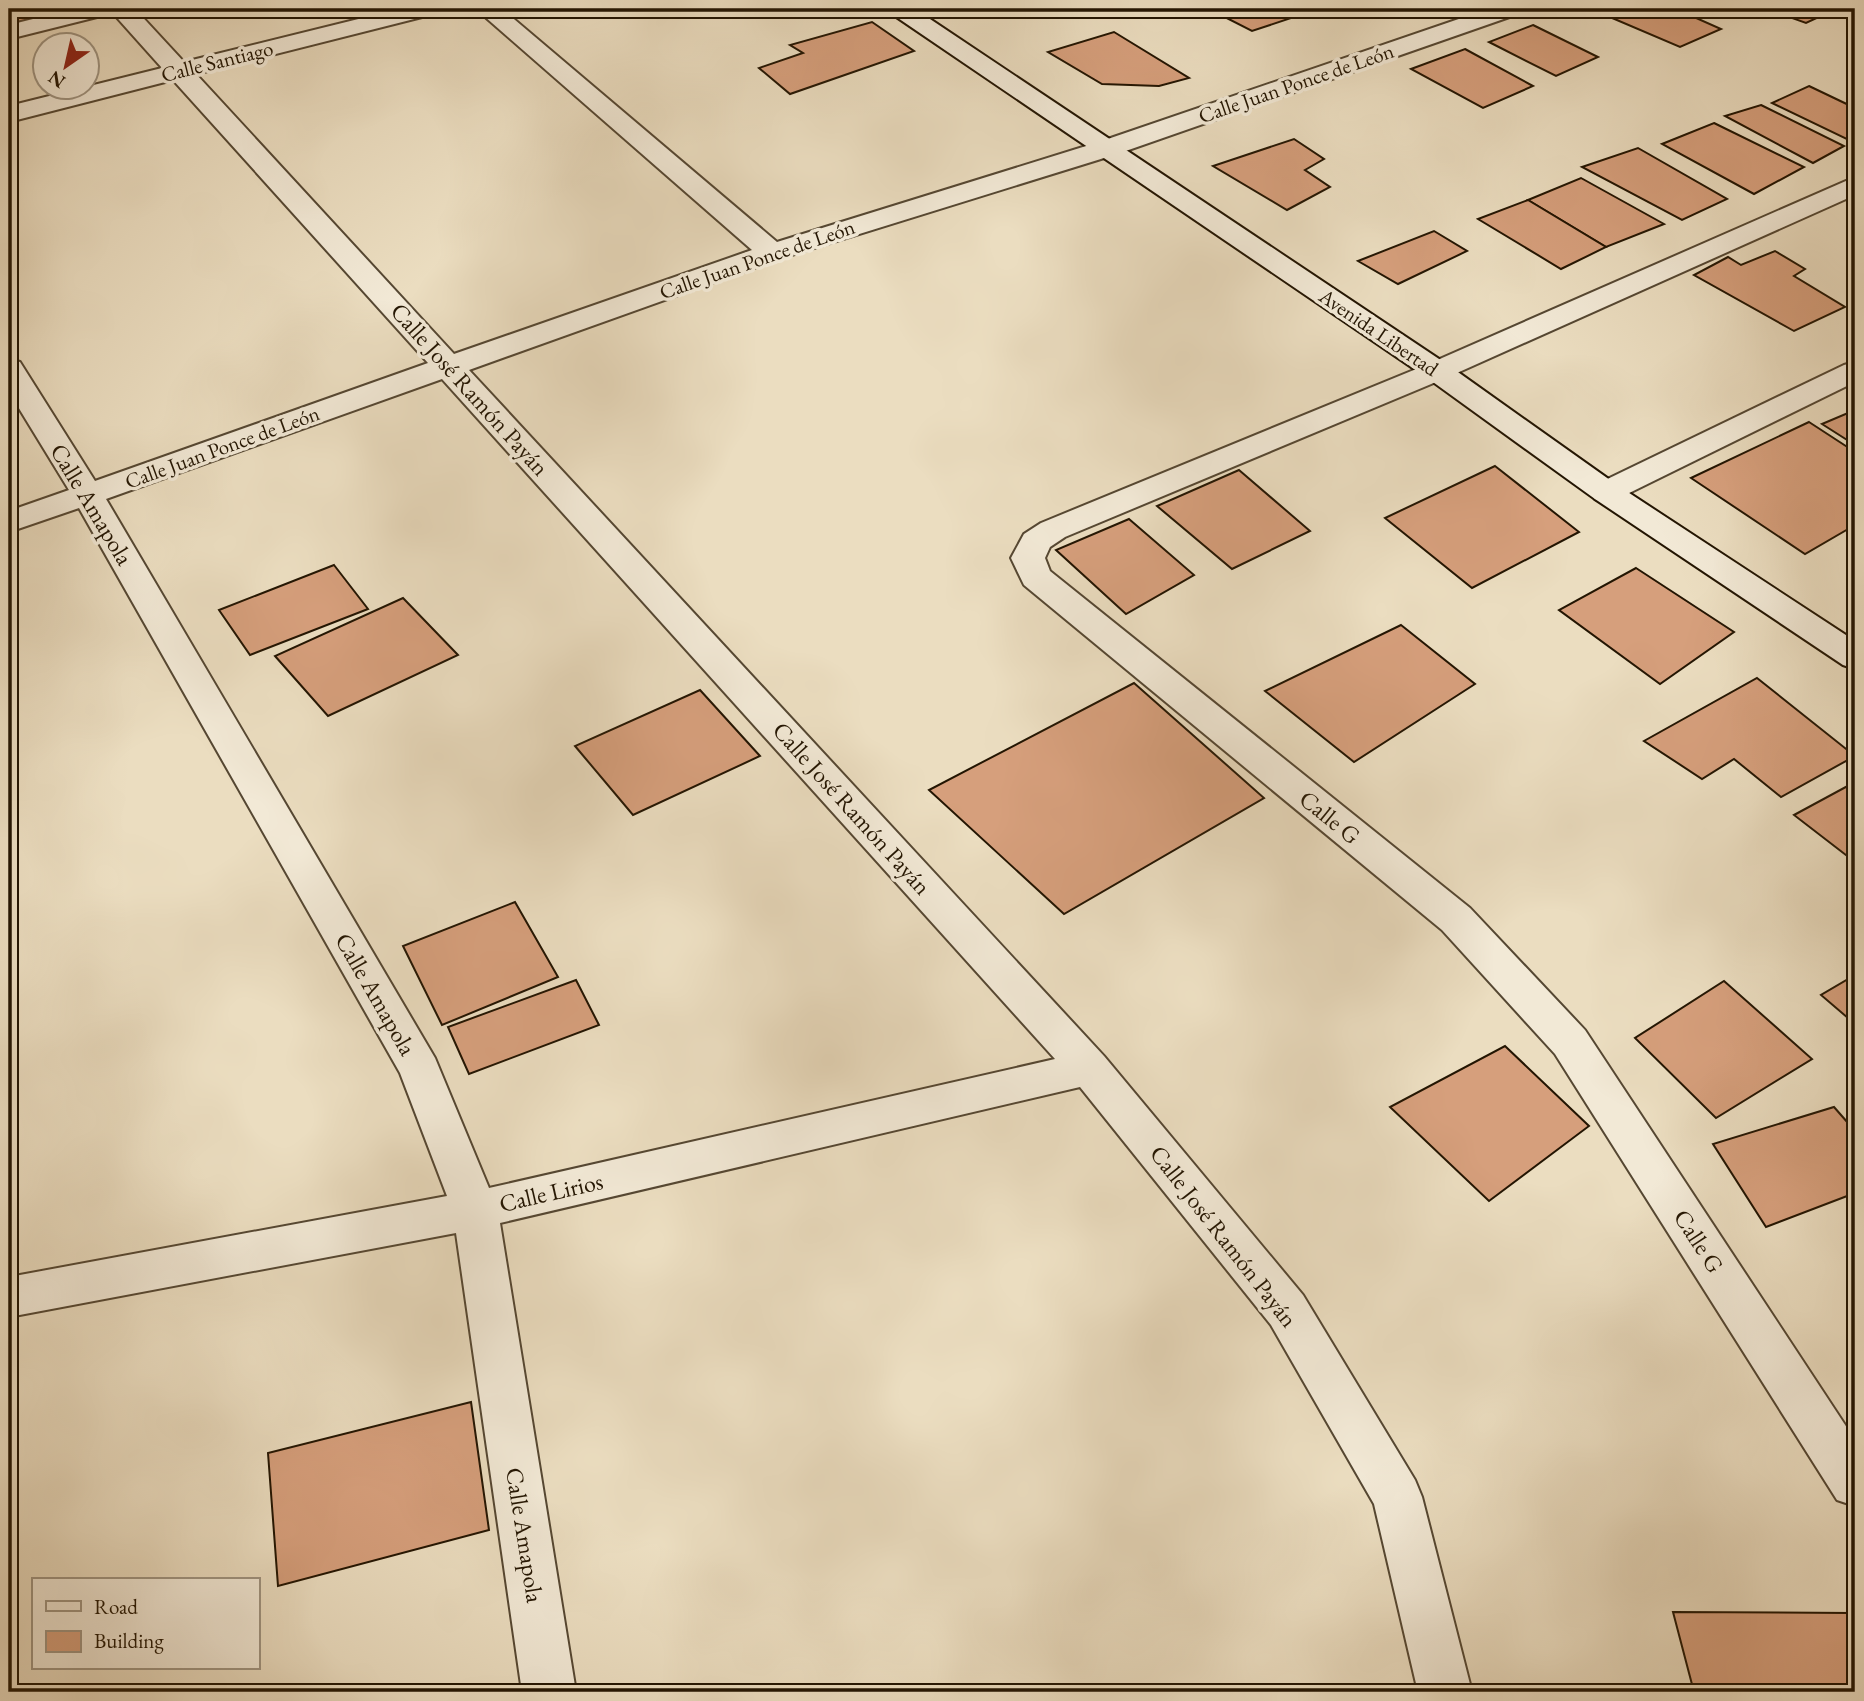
<svg xmlns="http://www.w3.org/2000/svg" width="1864" height="1701" font-family="'EB Garamond',serif">
<style>
.building{fill:#d69f7c;stroke:#231502;stroke-width:2}
.lines{fill:none;stroke-linecap:round;stroke-linejoin:round}
.street-casing{stroke:#554732;stroke-width:4}
.secondary-casing{stroke:#231502;stroke-width:4}
.street{fill:#f2e9d6;fill-rule:evenodd}
.secondary{fill:#f2e9d6;fill-rule:evenodd}
.labels{text-anchor:middle;dominant-baseline:central;stroke-width:7;stroke-linejoin:round;paint-order:stroke}
.far-street-label{font-size:21px;fill:#231502;stroke:#f2e9d6}
.street-label{font-size:24px;fill:#231502;stroke:#f2e9d6}
</style>
<rect width="100%" height="100%" fill="#ebddc0"/>
<filter id="stains"><feTurbulence type="fractalNoise" baseFrequency=".00286" numOctaves="4"/><feColorMatrix values="0 0 0 0 .2 0 0 0 0 .09 0 0 0 0 .02 0 0 0 .5 -.17"/></filter>
<radialGradient id="worn" r=".72"><stop offset=".6" stop-color="#630" stop-opacity="0"/><stop offset="1" stop-color="#630" stop-opacity=".3"/></radialGradient>
<g class="building">
<path d="M9,9h63l2,3 -65,16z"/>
<path d="M1209,9h109l-66,22z"/>
<path d="M1591,9h85l45,20 -41,18z"/>
<path d="M1767,9h69l-30,14z"/>
<path d="M872,22l42,29 -124,43 -31,-26 44,-15 -13,-8z"/>
<path d="M1533,25l65,32 -42,19 -67,-34z"/>
<path d="M1114,32l75,46 -30,8 -57,-2 -54,-32z"/>
<path d="M1465,49l68,37 -50,22 -72,-39z"/>
<path d="M1809,86l46,22v35l-83,-40z"/>
<path d="M1761,105l83,41 -31,17 -88,-47z"/>
<path d="M1714,123l90,44 -50,27 -92,-50z"/>
<path d="M1294,139l30,20 -19,11 25,17 -43,23 -74,-44z"/>
<path d="M1638,148l89,51 -45,21 -100,-53z"/>
<path d="M1581,178l83,46 -58,23 -78,-47z"/>
<path d="M1528,200l78,47 -45,22 -83,-50z"/>
<path d="M1434,231l33,20 -69,33 -40,-23z"/>
<path d="M1775,251l30,18 -11,7 51,31 -51,24 -100,-56 34,-18 13,8z"/>
<path d="M1855,410v35l-33,-21z"/>
<path d="M1809,422l46,30v73l-50,29 -114,-76z"/>
<path d="M1495,466l84,66 -107,56 -87,-70z"/>
<path d="M1239,470l71,61 -78,38 -75,-63z"/>
<path d="M1129,519l65,56 -68,39 -70,-64z"/>
<path d="M334,565l34,44 -118,46 -31,-45z"/>
<path d="M1636,568l98,64 -74,52 -101,-74z"/>
<path d="M403,598l55,57 -130,61 -53,-60z"/>
<path d="M1401,625l74,59 -121,78 -89,-71z"/>
<path d="M1757,678l98,78 -74,41 -47,-38 -32,20 -58,-38z"/>
<path d="M1134,683l130,115 -200,116 -135,-124z"/>
<path d="M700,690l60,66 -127,59 -58,-69z"/>
<path d="M1855,782v80l-61,-47z"/>
<path d="M515,902l43,75 -116,48 -39,-79z"/>
<path d="M1855,975v49l-34,-29z"/>
<path d="M576,980l23,45 -130,49 -21,-47z"/>
<path d="M1724,981l88,78 -96,59 -81,-80z"/>
<path d="M1505,1046l84,80 -100,75 -99,-94z"/>
<path d="M1834,1107l21,24v62l-89,34 -53,-83z"/>
<path d="M471,1402l18,128 -211,56 -10,-133z"/>
<path d="M1673,1612l179,1 3,10v69h-161z"/>
</g>
<g class="lines">
<defs>
<g id="street">
<path d="M73,9h62l49,53 215,-53h39l-4,5 -238,60 258,280 298,-104 -276,-241h26l275,233 322,-100 389,-133h34l-4,5 -401,140 -335,104 -313,112 635,686 199,239 112,185 7,17 50,195h-54l-44,-188 -103,-179 -191,-238 -580,136 76,469h-54l-66,-459 -447,84v-40l438,-81 -47,-123 -321,-565 -70,24v-21l60,-21 -60,-98v-33l11,3 75,119 333,-118 -255,-283 -164,42v-16l153,-38 -51,-57 -2,3 -100,25v-14zM442,379l613,680 -566,129 -54,-130 -329,-559z"/>
<path d="M1855,177v18l-407,182 -383,160 -15,10 -5,11 5,13 420,337 115,122 270,410v66l-18,-6 -282,-446 -113,-124 -418,-345 -13,-27 13,-24 17,-11 385,-158z"/>
<path d="M1855,362v20l-238,117 -11,3 -11,-3 -5,-7 5,-7 249,-120z"/>
</g>
<path id="secondary" d="M888,9h27l533,356 169,120 238,156v28l-12,-4 -248,-166 -169,-122 -534,-363z"/>
</defs>
<use href="#street" class="street-casing"/>
<use href="#secondary" class="secondary-casing"/>
<use href="#street" class="street"/>
<use href="#secondary" class="secondary"/>
</g>
<g class="labels">
<g class="far-street-label">
<text transform="translate(217 61) rotate(-14)">Calle Santiago</text>
<text transform="translate(1296 83) rotate(-19)">Calle Juan Ponce de León</text>
<text transform="translate(757 259) rotate(-19)">Calle Juan Ponce de León</text>
<text transform="translate(1379 332) rotate(34)">Avenida Libertad</text>
<text transform="translate(222 447) rotate(-20)">Calle Juan Ponce de León</text>
</g>
<g class="street-label">
<text transform="translate(470 389) rotate(48)">Calle José Ramón Payán</text>
<text transform="translate(92 504) rotate(59)">Calle Amapola</text>
<text transform="translate(852 808) rotate(48)">Calle José Ramón Payán</text>
<text transform="translate(1330 817) rotate(39)">Calle G</text>
<text transform="translate(376 994) rotate(60)">Calle Amapola</text>
<text transform="translate(551 1192) rotate(-13)">Calle Lirios</text>
<text transform="translate(1224 1236) rotate(52)">Calle José Ramón Payán</text>
<text transform="translate(1699 1241) rotate(57)">Calle G</text>
<text transform="translate(525 1535) rotate(81)">Calle Amapola</text>
</g>
</g>
<rect width="1864" height="1701" fill="none" stroke="#ebddc0" stroke-width="35"/>
<rect x="10" y="10" width="1843" height="1680" fill="none" stroke="#231502" stroke-width="3.5"/>
<rect x="18" y="18" width="1829" height="1666" fill="none" stroke="#231502" stroke-width="2"/>
<rect x="32" y="1578" width="228" height="91" fill="#f2e9d6" stroke="#9f9481" stroke-width="2"/>
<rect x="46" y="1601" width="35" height="10" fill="#f2e9d6" stroke="#9f9481" stroke-width="2"/>
<text x="94" y="1614" font-size="21" fill="#231502">Road</text>
<rect x="46" y="1631" width="35" height="21" fill="#d69f7c" stroke="#9f9481" stroke-width="2"/>
<text x="94" y="1648" font-size="21" fill="#231502">Building</text>
<g transform="translate(66 66) rotate(214)"><circle r="33" fill="#f2e9d6" stroke="#9f9481" stroke-width="2"/>
<path d="M0-5L12 26L0 18L-12 26Z" fill="#8f2418"/>
<text y="-10" font-size="19" font-weight="bold" text-anchor="middle" fill="#231502">N</text>
</g>
<rect width="100%" height="100%" filter="url(#stains)"/>
<rect width="100%" height="100%" fill="url(#worn)"/>
</svg>
